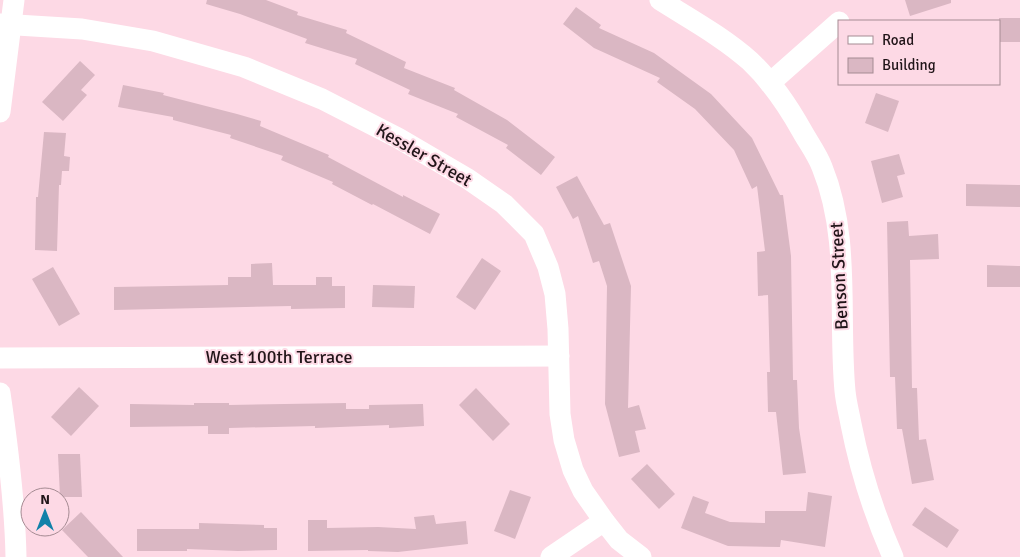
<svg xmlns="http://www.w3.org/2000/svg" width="1020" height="557" font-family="Signika,sans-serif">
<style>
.building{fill:#dab7c3}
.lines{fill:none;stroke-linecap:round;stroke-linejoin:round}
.street{stroke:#fff;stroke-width:21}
.labels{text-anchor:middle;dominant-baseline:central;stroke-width:4;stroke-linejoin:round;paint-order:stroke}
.street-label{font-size:18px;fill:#211519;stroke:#fdd9e5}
</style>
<rect width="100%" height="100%" fill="#fdd9e5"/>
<g class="building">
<path d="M207,0h59l32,12 -1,3 50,15 -1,3 60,29 -2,6 51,20 -1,2 53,30 48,37 -14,18 -35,-27 2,-3 -52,-28 2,-3 -50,-20 2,-4 -55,-26 2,-5 -52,-16 2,-4 -67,-25 -34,-10z"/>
<path d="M905,0h46v3l-41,13z"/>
<path d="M576,7l25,18 -2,3 55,25 57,41 41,44 28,57h3l8,61 2,124h4l2,48 7,45 -23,2 -7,-63h-8l-1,-40h3l-2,-77 -10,1 -1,-44 8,-1 -8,-65 -5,3 -18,-39 -39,-41 -38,-27 3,-4 -66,-30 -31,-24z"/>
<path d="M999,18h21v24h-20z"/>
<path d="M80,61l15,14 -14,15 6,5 -24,26 -21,-19z"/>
<path d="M123,85l41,8 -1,2 74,19 24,7 -1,5 69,29 -1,2 75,40v-2l37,19 -10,20 -57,-30 -1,1 -40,-21 1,-2 -52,-22 2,-4 -53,-18 1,-3 -58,-15v-3l-55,-10z"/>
<path d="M876,93l23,8 -11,31 -23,-9z"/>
<path d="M44,132l22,1 -2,23 6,1 -1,14h-7l-1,14h-2l-2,66 -22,-1 1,-53h2z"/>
<path d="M899,154l6,20 -8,2 6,21 -21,6 -11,-42z"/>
<path d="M577,176l27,49 6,-2 21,63 -3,122 11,-3 7,24 -11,2 5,21 -21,5 -14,-53 2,-118 -8,-25 -6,2 -15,-47 -5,3 -17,-32z"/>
<path d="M966,184l54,1v22l-54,-1z"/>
<path d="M908,221l1,15 29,-2 1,25 -29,1 2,128h5l2,52 7,-1 8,41 -22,4 -10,-55h-5l-2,-52h-5l-3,-155z"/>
<path d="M482,258l19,13 -26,39 -19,-13z"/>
<path d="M272,263l1,22h43v-8h16v9h13v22l-54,1v-3l-177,4v-23l114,-2v-8h23v-13z"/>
<path d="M987,265l33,1v21h-33z"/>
<path d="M53,267l27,47 -21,12 -27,-47z"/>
<path d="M373,285l42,1 -1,22 -42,-1z"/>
<path d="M79,387l20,19 -28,30 -20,-19z"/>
<path d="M476,388l34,36 -17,17 -34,-36z"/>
<path d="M194,403h35v2l117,-2v6h23v-4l54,-1 1,22 -35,2v-3l-74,3v-2l-86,2v6h-21v-8l-78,1v-23l64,1z"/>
<path d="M58,454h22l2,43h-22z"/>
<path d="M647,464l28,30 -16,15 -28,-30z"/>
<path d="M510,490l21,7 -16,42 -21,-8z"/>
<path d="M808,492l24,4 -7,51 -44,-7 -1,7 -52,-1 -47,-18 12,-32 16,6 -4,11 25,9 35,1v-12h41z"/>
<path d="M925,507l34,23 -12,18 -35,-23z"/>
<path d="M81,512l42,45h-35l-26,-27z"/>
<path d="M434,515l2,9 30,-3 2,23 -70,8 -30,-1v-1l-60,1v-31h19v8l51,-1 38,2 -2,-12z"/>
<path d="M199,523l65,2v3h13v22l-39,1 -51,-2v2h-50v-22h62z"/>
</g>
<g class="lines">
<g class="street">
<path d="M660,0c30,19 63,37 90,61 21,20 38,45 52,70 6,11 15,23 20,36 29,71 16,149 23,224 1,11 4,22 6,33 9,46 23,90 42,133"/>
<path d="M0,24l82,5 71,12 91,26 78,32 76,39 70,41 36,25 30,30 14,33 7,27 3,35 2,85 4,26 9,30 10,21 21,30 15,19 22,17"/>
<path d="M770,83l69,-61"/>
<path d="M0,112l14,-112"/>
<path d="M0,358l559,-2"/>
<path d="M0,393c8,55 15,109 16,164"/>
<path d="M551,557l53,-36"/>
</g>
</g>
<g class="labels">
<g class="street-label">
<text transform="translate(424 155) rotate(30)">Kessler Street</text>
<text transform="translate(839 276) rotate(-93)">Benson Street</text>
<text x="279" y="357">West 100th Terrace</text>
</g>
</g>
<rect x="838" y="20" width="162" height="65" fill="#fdd9e5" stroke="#a58b93"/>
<rect x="848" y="36" width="25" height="8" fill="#ffffff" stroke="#a58b93"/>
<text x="882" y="45" font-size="15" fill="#211519">Road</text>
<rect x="848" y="58" width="25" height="15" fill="#dab7c3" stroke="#a58b93"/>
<text x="882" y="70" font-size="15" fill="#211519">Building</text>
<g transform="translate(45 512)"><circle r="24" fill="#fdd9e5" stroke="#a58b93"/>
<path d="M0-4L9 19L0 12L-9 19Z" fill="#1281a9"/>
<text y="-8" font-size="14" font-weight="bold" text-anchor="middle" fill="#211519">N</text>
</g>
</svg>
